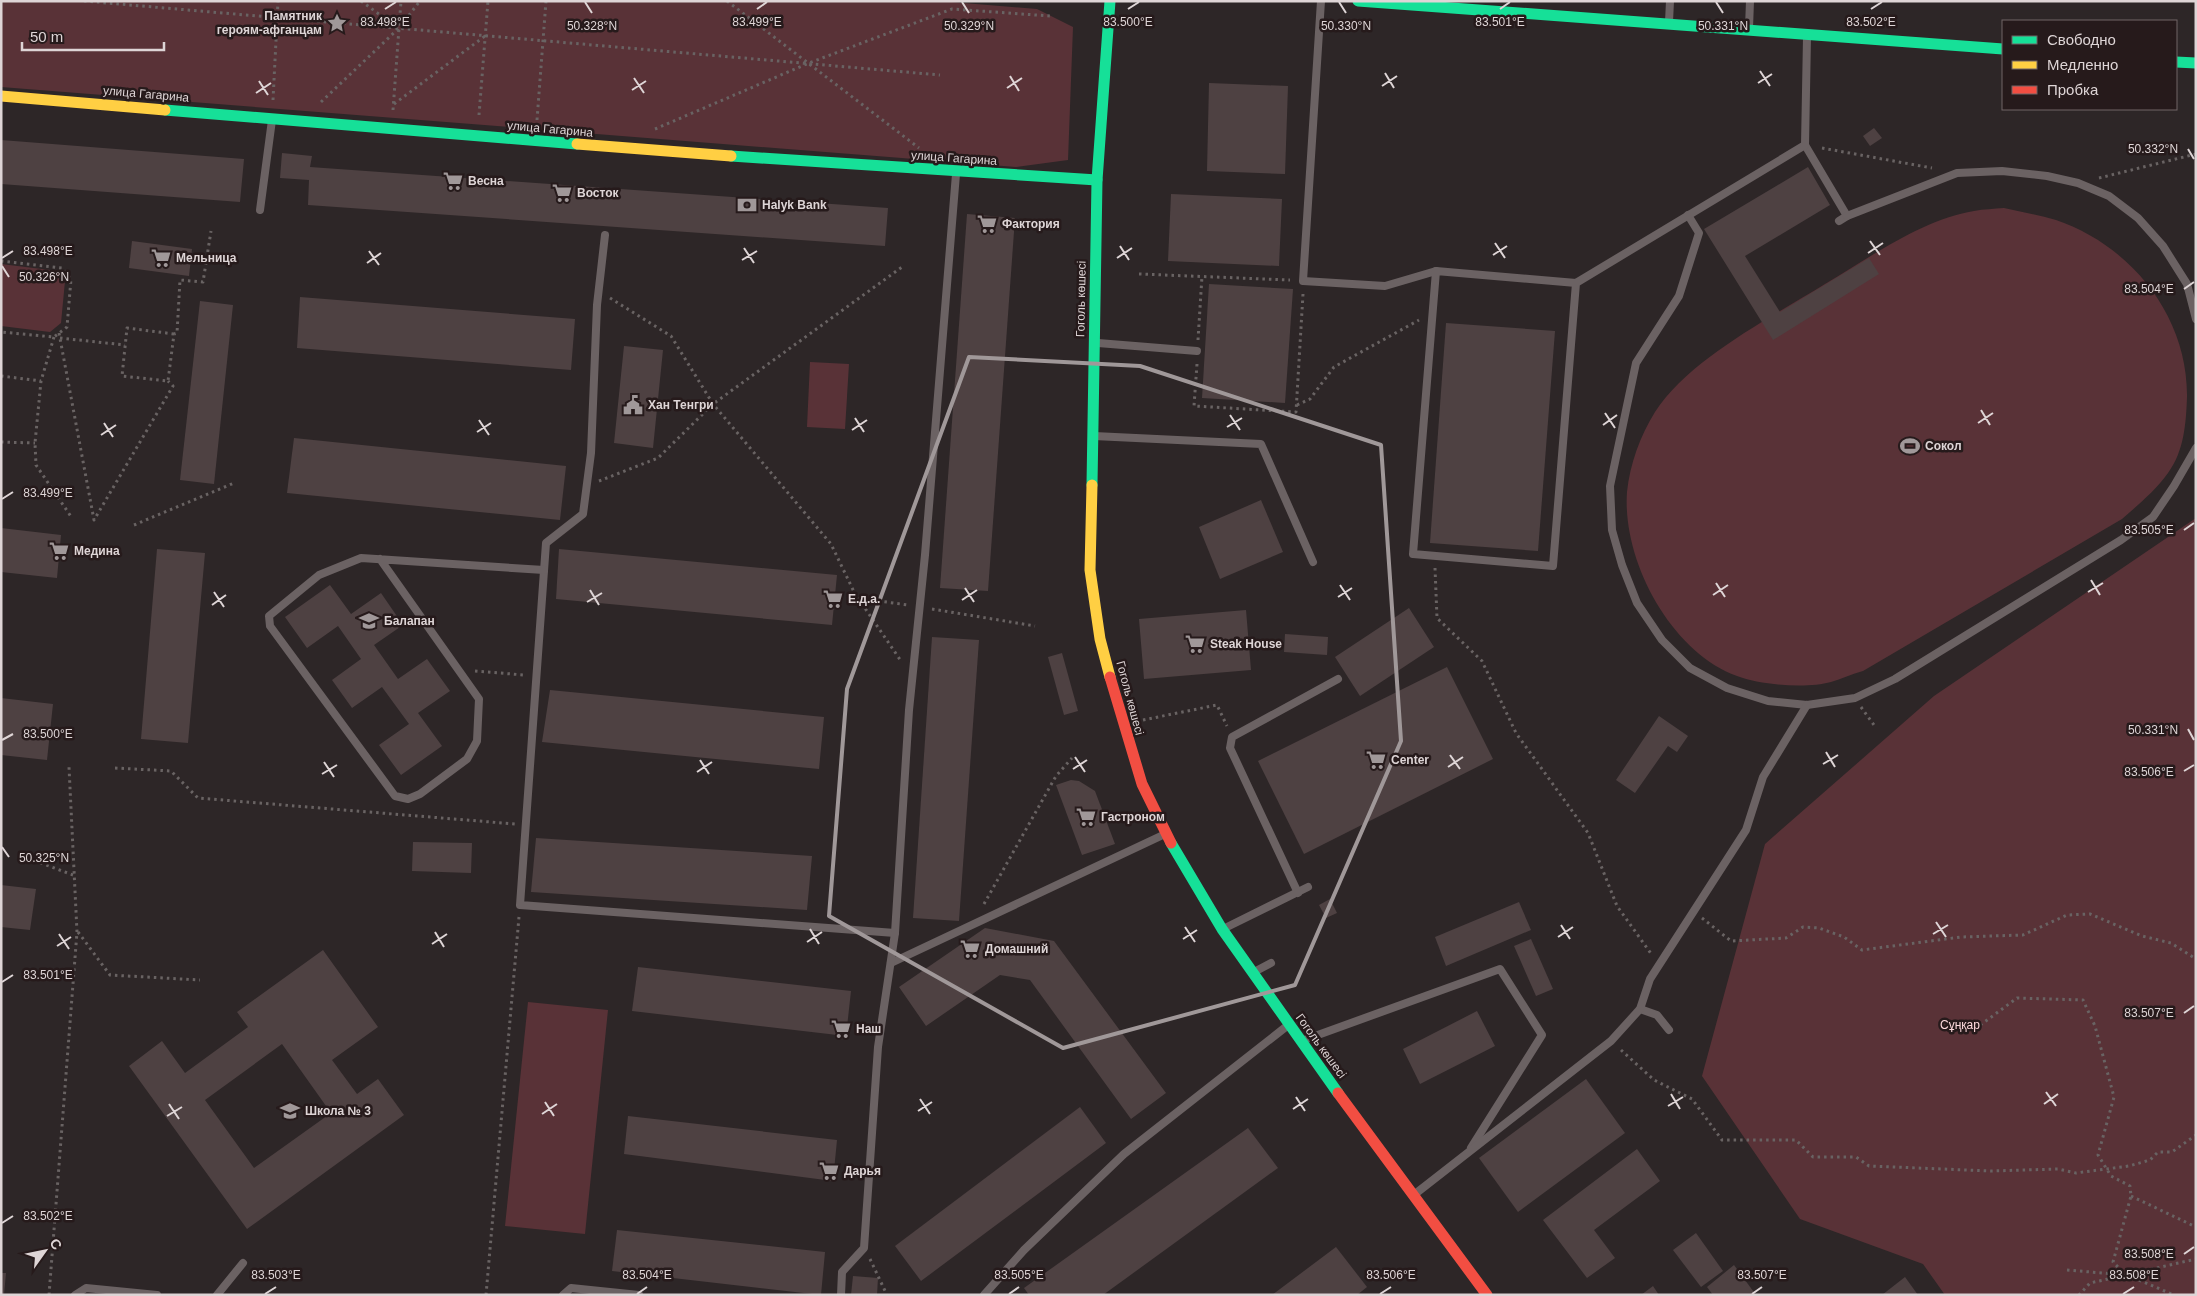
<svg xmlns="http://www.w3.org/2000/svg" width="2197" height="1296" font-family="Helvetica,sans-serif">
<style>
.green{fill:#593237}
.building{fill:#4e4142;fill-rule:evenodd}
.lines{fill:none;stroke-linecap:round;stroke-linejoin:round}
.path{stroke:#696363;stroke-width:3;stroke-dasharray:2.5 4;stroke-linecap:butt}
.lane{stroke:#6b6263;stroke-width:8}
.fast{stroke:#16e098;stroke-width:11}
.slow{stroke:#ffcf43;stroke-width:11}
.jam{stroke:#f24e42;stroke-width:11}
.marked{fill:none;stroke:#a09899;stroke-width:4;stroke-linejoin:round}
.ticks{fill:none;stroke:#ded5d6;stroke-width:2}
.labels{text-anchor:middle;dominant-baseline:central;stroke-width:5;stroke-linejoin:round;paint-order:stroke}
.poi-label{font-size:12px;font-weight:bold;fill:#ded5d6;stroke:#261a1b;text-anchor:start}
.street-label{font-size:12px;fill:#ded5d6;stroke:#261a1b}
.park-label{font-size:12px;fill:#fdd9dc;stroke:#261a1b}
.ticks-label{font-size:12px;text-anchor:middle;fill:#ded5d6;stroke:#261a1b;stroke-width:5;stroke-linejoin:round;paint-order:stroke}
</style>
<rect width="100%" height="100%" fill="#2d2627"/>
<g class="green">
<path d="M1,1h939l97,8 36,18 -5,133 -52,7 -1015,-80z"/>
<path d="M2004,208c17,4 35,7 52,12 76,26 132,97 131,177 -1,27 -3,54 -19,76 -13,18 -30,32 -46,46l-259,152c-11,3 -22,8 -32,11 -25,7 -70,3 -94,-6 -66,-24 -115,-115 -110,-184 3,-28 13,-56 28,-80 34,-53 117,-95 170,-128 44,-26 98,-65 149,-73 10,-2 20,-2 30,-3z"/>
<path d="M1,264l57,7 7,10 -4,42 -11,9 -49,-6z"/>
<path d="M810,362l39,2 -4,65 -38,-2z"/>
<path d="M2196,518v777h-251l-22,-31 -123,-45 -98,-143 63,-232 169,-148z"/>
<path d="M528,1002l80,8 -23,224 -80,-8z"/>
</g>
<g class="building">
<path d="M1209,83l79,3 -3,88 -78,-3z"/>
<path d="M1874,128l8,10 -12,8 -7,-10z"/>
<path d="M1,140l243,19 -4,43 -239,-18z"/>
<path d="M282,153l30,3 -2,11 578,41 -3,38 -577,-41 1,-25 -29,-2z"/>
<path d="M1808,167l22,38 -85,51 35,56 89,-54 10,16 -106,66 -69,-111z"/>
<path d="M1171,194l111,5 -3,67 -111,-5z"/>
<path d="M967,214l48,4 -27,373 -48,-3z"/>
<path d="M132,241l60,8 -3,27 -60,-8z"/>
<path d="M1209,284l84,5 -8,114 -83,-5z"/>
<path d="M300,297l275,22 -4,51 -274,-22z"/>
<path d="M200,301l33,4 -19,179 -34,-4z"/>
<path d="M1446,323l109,8 -17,220 -108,-8z"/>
<path d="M624,346l39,4 -10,98 -39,-5z"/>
<path d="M294,438l272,28 -6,54 -273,-27z"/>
<path d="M1261,500l22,52 -63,27 -21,-52z"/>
<path d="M1,528l60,7 -4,43 -56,-6z"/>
<path d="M157,549l48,4 -17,190 -47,-4z"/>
<path d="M559,549l278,26 -5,50 -276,-26z"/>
<path d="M330,585l21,29 30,-21 22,32 -29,20 24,34 29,-20 23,32 -32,22 24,33 -41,29 -22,-30 30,-21 -27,-37 -30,21 -20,-28 29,-21 -23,-33 -31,22 -22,-31z"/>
<path d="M1409,608l25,39 -74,49 -25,-39z"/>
<path d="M1246,610l5,60 -107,9 -5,-60z"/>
<path d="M1285,634l43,3 -1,18 -43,-3z"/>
<path d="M932,637l47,3 -20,281 -46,-3z"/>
<path d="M1062,653l16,58 -14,4 -16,-58z"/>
<path d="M1447,667l46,92 -189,95 -46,-93z"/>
<path d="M550,690l274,27 -5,52 -277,-27z"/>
<path d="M1,698l52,6 -6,56 -46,-5z"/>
<path d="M1659,716l29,20 -11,16 -9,-6 -33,47 -19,-13z"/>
<path d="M1071,780l8,1 16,10 20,53 -33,11 -26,-70z"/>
<path d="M536,838l276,18 -5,54 -276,-18z"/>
<path d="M413,842l59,1 -1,30 -59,-2z"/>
<path d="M1,885l35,4 -6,41 -29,-3z"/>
<path d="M1330,899l7,14 -11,5 -7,-13z"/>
<path d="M1519,902l12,28 -85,36 -11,-29z"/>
<path d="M985,928l69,13 112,152 -35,26 -101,-139 -30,-5 -74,51 -27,-39z"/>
<path d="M1531,939l22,50 -17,7 -22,-50z"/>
<path d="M323,950l55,77 -46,33 25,34 21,-15 26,36 -157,114 -118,-163 33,-25 23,32 63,-46 -11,-15zM282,1044l49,69 -77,55 -49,-68z"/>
<path d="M638,967l213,24 -5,45 -214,-25z"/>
<path d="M1477,1011l18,35 -75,38 -17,-35z"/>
<path d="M1586,1079l39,54 -107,79 -39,-54z"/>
<path d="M1080,1107l26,36 -185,138 -26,-35z"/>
<path d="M628,1116l209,24 -4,41 -209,-27z"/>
<path d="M1248,1128l30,40 -175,127h-74l-5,-7z"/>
<path d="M1637,1149l23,32 -66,49 21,28 -28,20 -44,-58z"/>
<path d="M617,1230l208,22 -4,43 -209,-24z"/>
<path d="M1696,1233l27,38 -22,16 -28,-37z"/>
<path d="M1336,1247l31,40 -10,8h-85z"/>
<path d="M1734,1265l22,30h-43l-6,-8z"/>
<path d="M1,1273h5l-2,22h-3z"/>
<path d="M853,1276l25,2 -1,17h-26z"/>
<path d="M1905,1277l13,18h-36z"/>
<path d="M1653,1286l6,9h-18z"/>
</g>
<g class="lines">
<g class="path">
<path d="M84,1l856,74"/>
<path d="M361,1l37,27"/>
<path d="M727,1l192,147"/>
<path d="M273,100l5,-99"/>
<path d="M321,102l78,-74 21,-27"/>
<path d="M394,104l91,-68"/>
<path d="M393,110l8,-109"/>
<path d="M479,115l9,-114"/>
<path d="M537,120l9,-119"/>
<path d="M655,129l154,-66 143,-54 98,7"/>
<path d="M1822,148l110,20"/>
<path d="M2099,178l97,-24"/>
<path d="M1,261l61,7 9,11 -4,48 -13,10 -53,-5"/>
<path d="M1139,274l151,6"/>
<path d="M610,298l61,38 42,68 118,140 26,54 51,7"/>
<path d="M59,333l35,187 79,-134 -5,-5"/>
<path d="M174,334l-47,-6 -5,48 46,5 6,-47 3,-1 3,-53 23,2 8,-51"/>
<path d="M54,337l-13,44 -6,62 1,22 36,53"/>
<path d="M60,338l65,7"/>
<path d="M1198,340l4,-64"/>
<path d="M1197,364l-3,42 102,6 7,-118"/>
<path d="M1,376l40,5"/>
<path d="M1297,405l13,-6 24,-32 85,-47"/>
<path d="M1,442l34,1"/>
<path d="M599,481l59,-23 55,-54 189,-137"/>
<path d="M134,525l100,-42"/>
<path d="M1435,568l2,50 45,43 34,72 72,100 29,73 35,49"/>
<path d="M858,598l43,63"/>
<path d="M932,609l103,17"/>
<path d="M475,671l49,4"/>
<path d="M1861,707l13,18"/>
<path d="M1143,720l74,-15 10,21"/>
<path d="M115,768l56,3 27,27 317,26"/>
<path d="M22,856l51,19"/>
<path d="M984,904l72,-128 16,-18"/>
<path d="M1702,918l29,23 55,-3 17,-11 16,1 25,9 18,13 99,-13 62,-2 44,-20 23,-1 52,22 29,7 25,16"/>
<path d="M78,932l32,43 90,5"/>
<path d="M1975,1029l42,-31 66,2 12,26 19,71 -16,58 13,21 19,10 1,10 -18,66 13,13 -36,8 -11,12"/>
<path d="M1621,1050l33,30 38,19 30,41h74l17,17h43l13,9 122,5 67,-2 18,4 53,-7 21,-6 8,-8h14l24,-17"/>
<path d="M2131,1196l65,31"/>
<path d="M870,1259l17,36"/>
<path d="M2067,1270l59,5 70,-16"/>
<path d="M2127,1275l47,20"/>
<path d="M49,1295l28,-363 -8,-165"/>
<path d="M486,1295l33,-378"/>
</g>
<g class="lane">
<path d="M1321,1l-18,280 82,5 51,-15"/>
<path d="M1669,22l1,-21"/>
<path d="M1749,28l1,-27"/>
<path d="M1805,145l42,71 -8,5"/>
<path d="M260,210l12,-90"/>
<path d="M1688,215l11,18 -20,63 -43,67 -26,123 2,44 10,35 15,38 25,37 28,28 37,20 41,13 39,4 48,-7 40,-19 226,-139 32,-23 21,-31 22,-38"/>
<path d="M1847,216l110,-43 45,-2 45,5 31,7 31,13 29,22 25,28 24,38 9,35"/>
<path d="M605,235l-8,70 -6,148 -8,61 -37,29 -26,362 375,28"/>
<path d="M1576,283l-140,-12 -23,283 140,12 23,-283 229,-138 2,-108"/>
<path d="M1098,343l99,8"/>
<path d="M1094,436l167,8 52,118"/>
<path d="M380,559l99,140 -2,42 -10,18 -47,35 -12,5 -13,-3 -125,-170 -1,-10 50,-41 42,-17 183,12"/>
<path d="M1298,893l-68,-145 2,-11 106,-58"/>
<path d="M1225,928l83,-41"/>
<path d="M891,963l272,-128"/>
<path d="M1254,972l17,-9"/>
<path d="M1640,1009l17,6 12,15"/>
<path d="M1304,1040l196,-71 42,66 -71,113"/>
<path d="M1415,1194l196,-153 29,-32 10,-30 96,-149 17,-53 44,-72"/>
<path d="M75,1295l11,-7 71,7"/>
<path d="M217,1295l26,-32"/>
<path d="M563,1295l8,-7 68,7"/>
<path d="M841,1295l1,-23 22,-24 14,-201 17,-114 14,-223 16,-155 31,-381"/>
<path d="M984,1295l40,-45 100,-96 163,-128"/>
</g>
<g class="fast">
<path d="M1358,1l645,48"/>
<path d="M2176,62l20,1"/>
<path d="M165,110l412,34"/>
<path d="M731,156l366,24"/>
<path d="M1092,485l5,-305 13,-179"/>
<path d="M1171,843l51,86 116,164"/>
</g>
<g class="slow">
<path d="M1,96l164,14"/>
<path d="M577,144l154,12"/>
<path d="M1092,485l-2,85 10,69 10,38"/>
</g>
<g class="jam">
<path d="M1110,677l32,107 29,59"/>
<path d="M1338,1093l149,202"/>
</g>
</g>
<path class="marked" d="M969,357l171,9 241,79 20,296 -106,244 -232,63 -234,-132 18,-227z"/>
<path class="ticks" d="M585,2l7,11M962,2l7,11M1339,2l7,11M1716,2l7,11M385,9l11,-7M757,9l10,-7M1128,9l11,-7M1500,9l10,-7M1871,9l11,-7M1760,71l10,15M1385,73l9,15M1010,76l9,15M634,78l10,15M259,81l9,14M1758,83l14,-9M1382,86l15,-10M1007,88l15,-10M632,90l14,-9M256,93l15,-10M2188,149l6,10M1870,241l10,14M1495,243l10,15M1120,246l9,14M744,248l10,15M369,251l10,14M1868,253l15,-10M1493,255l14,-9M2,258l11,-7M1117,258l15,-10M742,260l15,-9M367,263l14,-10M2,266l7,11M2184,289l10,-7M1981,410l9,15M1605,413l10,15M1230,415l10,15M855,418l9,14M479,420l10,15M104,423l9,14M1978,423l15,-10M1603,425l14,-10M1227,427l15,-9M852,430l15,-10M477,432l14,-9M101,435l15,-10M2,499l11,-7M2184,530l10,-7M2091,580l9,15M1716,583l9,14M1340,585l10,15M965,588l9,14M590,590l9,15M214,592l10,15M2088,592l15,-9M1713,595l15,-10M1338,597l14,-9M962,600l15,-10M587,602l15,-9M212,605l14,-10M2188,729l6,11M2,740l11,-6M1826,752l9,15M1450,755l10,14M1075,757l10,15M700,760l9,14M324,762l10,15M1823,764l15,-9M1448,767l15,-10M1073,769l14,-9M2184,771l10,-6M697,772l15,-10M322,774l15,-9M2,847l7,10M1936,922l10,15M1561,925l9,14M1185,927l10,15M810,929l9,15M435,932l9,15M59,934l10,15M1933,934l15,-9M1558,937l15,-10M1183,939l14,-9M807,942l15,-10M432,944l15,-10M57,946l14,-9M2,982l11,-7M2184,1013l10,-7M2046,1092l10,14M1671,1094l9,15M1296,1097l9,14M920,1099l10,15M545,1102l9,14M169,1104l10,15M2044,1104l14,-10M1668,1106l15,-9M1293,1109l15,-10M918,1111l14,-9M542,1114l15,-10M167,1116l15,-9M2,1223l11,-7M2184,1254l10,-7M265,1294l11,-7M637,1294l10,-7M1009,1294l10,-7M1380,1294l11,-7M1752,1294l10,-7M2123,1294l11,-7"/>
<defs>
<symbol id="sight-bare" viewBox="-9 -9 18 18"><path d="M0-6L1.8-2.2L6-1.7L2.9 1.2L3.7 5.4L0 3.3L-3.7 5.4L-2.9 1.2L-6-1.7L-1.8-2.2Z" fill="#a09899" stroke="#261a1b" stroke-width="2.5" paint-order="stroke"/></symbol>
<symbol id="supermarket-bare" viewBox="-9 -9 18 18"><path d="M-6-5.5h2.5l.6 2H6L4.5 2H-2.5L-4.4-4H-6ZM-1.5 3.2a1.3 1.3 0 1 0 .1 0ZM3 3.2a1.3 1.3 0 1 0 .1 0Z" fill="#a09899" stroke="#261a1b" stroke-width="2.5" paint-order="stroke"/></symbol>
<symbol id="bank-bare" viewBox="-9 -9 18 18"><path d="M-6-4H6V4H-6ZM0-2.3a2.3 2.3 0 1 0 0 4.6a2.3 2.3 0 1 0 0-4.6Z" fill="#a09899" stroke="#261a1b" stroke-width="2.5" paint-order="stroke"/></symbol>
<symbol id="civic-bare" viewBox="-9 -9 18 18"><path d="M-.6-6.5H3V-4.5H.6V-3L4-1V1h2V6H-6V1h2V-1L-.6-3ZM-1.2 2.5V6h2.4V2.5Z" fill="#a09899" stroke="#261a1b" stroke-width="2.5" paint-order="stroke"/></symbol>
<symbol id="stadium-bare" viewBox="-9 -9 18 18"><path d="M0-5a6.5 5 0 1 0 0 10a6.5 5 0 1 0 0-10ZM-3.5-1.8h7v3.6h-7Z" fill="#a09899" stroke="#261a1b" stroke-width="2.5" paint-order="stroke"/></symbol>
<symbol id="school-bare" viewBox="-9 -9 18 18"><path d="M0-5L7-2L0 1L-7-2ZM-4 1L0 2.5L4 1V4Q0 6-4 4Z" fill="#a09899" stroke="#261a1b" stroke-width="2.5" paint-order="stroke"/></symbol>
</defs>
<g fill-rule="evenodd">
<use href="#sight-bare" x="323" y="9" width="28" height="28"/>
<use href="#supermarket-bare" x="439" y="167" width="28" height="28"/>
<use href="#supermarket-bare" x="548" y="179" width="28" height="28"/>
<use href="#bank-bare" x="733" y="191" width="28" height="28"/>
<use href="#supermarket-bare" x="973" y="210" width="28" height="28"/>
<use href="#supermarket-bare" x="147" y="244" width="28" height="28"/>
<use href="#civic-bare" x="619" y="391" width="28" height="28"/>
<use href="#stadium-bare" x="1896" y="432" width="28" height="28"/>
<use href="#supermarket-bare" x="45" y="537" width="28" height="28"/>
<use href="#supermarket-bare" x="819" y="585" width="28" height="28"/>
<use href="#school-bare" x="355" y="607" width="28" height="28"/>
<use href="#supermarket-bare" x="1181" y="630" width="28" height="28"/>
<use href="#supermarket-bare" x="1362" y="746" width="28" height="28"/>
<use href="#supermarket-bare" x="1072" y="803" width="28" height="28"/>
<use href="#supermarket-bare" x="956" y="935" width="28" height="28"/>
<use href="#supermarket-bare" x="827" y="1015" width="28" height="28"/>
<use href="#school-bare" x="276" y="1097" width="28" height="28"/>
<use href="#supermarket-bare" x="815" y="1157" width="28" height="28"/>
</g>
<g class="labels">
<g class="poi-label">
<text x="322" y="16" text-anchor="end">Памятник<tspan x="322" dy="14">героям-афганцам</tspan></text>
<text x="468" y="181">Весна</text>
<text x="577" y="193">Восток</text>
<text x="762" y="205">Halyk Bank</text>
<text x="1002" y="224">Фактория</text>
<text x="176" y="258">Мельница</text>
<text x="648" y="405">Хан Тенгри</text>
<text x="1925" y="446">Сокол</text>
<text x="74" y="551">Медина</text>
<text x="848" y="599">Е.д.а.</text>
<text x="384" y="621">Балапан</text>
<text x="1210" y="644">Steak House</text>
<text x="1391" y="760">Center</text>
<text x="1101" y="817">Гастроном</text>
<text x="985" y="949">Домашний</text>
<text x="856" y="1029">Наш</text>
<text x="305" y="1111">Школа № 3</text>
<text x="844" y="1171">Дарья</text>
</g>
<g class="street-label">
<text transform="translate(146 94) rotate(5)">улица Гагарина</text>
<text transform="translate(550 129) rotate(5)">улица Гагарина</text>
<text transform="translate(954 158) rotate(4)">улица Гагарина</text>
<text transform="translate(1081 299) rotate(-89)">Гоголь көшесі</text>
<text transform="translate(1130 698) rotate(75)">Гоголь көшесі</text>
<text transform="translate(1321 1046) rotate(54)">Гоголь көшесі</text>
</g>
<g class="park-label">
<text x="1960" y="1025">Сұңқар</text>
</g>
</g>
<g class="ticks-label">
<text x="385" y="26">83.498°E</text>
<text x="757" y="26">83.499°E</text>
<text x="1128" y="26">83.500°E</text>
<text x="1500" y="26">83.501°E</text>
<text x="1871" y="26">83.502°E</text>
<text x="592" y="30">50.328°N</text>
<text x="969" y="30">50.329°N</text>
<text x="1346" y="30">50.330°N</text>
<text x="1723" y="30">50.331°N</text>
<text x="2153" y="153">50.332°N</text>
<text x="48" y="255">83.498°E</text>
<text x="44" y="281">50.326°N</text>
<text x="2149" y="293">83.504°E</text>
<text x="48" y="497">83.499°E</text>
<text x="2149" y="534">83.505°E</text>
<text x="2153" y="734">50.331°N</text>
<text x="48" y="738">83.500°E</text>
<text x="2149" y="776">83.506°E</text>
<text x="44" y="862">50.325°N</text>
<text x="48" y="979">83.501°E</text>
<text x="2149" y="1017">83.507°E</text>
<text x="48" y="1220">83.502°E</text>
<text x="2149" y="1258">83.508°E</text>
<text x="276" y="1279">83.503°E</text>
<text x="647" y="1279">83.504°E</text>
<text x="1019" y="1279">83.505°E</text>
<text x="1391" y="1279">83.506°E</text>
<text x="1762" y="1279">83.507°E</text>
<text x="2134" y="1279">83.508°E</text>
</g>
<rect width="2197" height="1296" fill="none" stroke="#ded5d6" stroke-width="5"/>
<rect x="2002" y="20" width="175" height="90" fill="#261a1b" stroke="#706566"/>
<rect x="2012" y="36" width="25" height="8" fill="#16e098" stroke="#706566"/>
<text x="2047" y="45" font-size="15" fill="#ded5d6">Свободно</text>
<rect x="2012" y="61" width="25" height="8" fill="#ffcf43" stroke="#706566"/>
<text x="2047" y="70" font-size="15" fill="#ded5d6">Медленно</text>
<rect x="2012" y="86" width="25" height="8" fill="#f24e42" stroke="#706566"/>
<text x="2047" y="95" font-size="15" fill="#ded5d6">Пробка</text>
<g transform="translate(45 1251) rotate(57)" stroke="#261a1b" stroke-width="4" paint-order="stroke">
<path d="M0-4L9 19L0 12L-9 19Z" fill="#ded5d6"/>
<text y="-8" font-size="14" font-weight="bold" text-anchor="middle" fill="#ded5d6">С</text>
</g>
<path d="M22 42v8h142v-8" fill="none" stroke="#ded5d6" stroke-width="2.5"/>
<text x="30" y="42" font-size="15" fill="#ded5d6" stroke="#261a1b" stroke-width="4" paint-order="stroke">50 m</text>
</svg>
